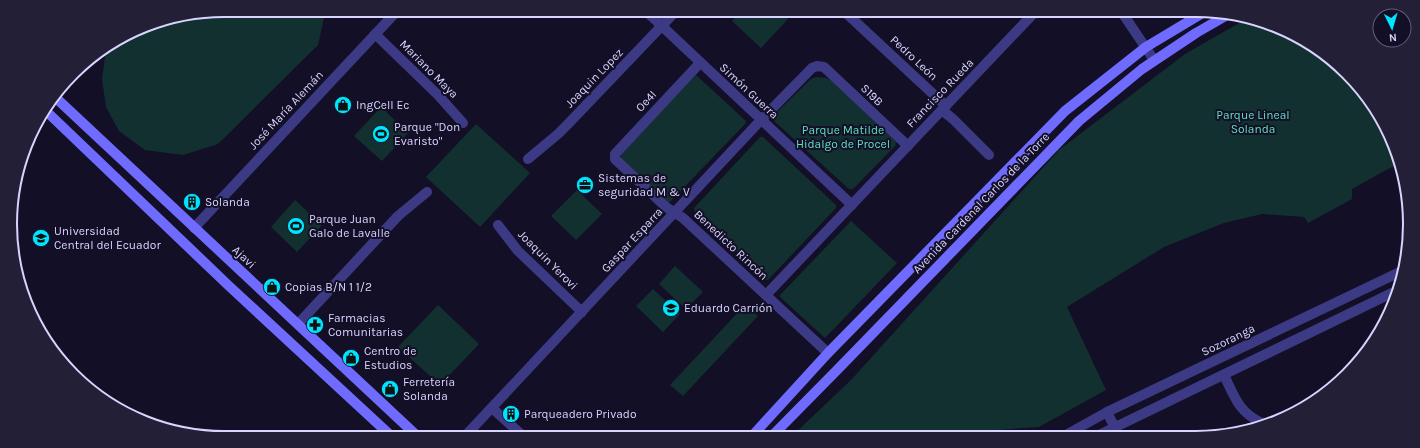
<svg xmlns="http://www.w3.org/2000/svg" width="1420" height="448" font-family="Karla,sans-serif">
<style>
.green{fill:#12302f}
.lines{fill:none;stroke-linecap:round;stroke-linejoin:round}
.street{stroke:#3d3a85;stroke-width:10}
.secondary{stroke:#6f6bff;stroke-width:10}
.labels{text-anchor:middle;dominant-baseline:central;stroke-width:4;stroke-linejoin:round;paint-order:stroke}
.street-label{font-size:12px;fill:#d9d4ff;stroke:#130f26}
.poi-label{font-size:12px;fill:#d9d4ff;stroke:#130f26;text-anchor:start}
.park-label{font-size:12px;fill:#5fe0c0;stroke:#130f26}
.rim{fill:none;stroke:#d9d4ff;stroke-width:2}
</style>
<rect width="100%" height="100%" fill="#130f26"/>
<g class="green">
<path d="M224,10h99l1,8 -6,27 -100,99 -35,11 -38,-5 -26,-19 -13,-24 -4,-28 3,-22 11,-15 26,-16z"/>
<path d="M740,12h40l8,7 -27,29 -29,-27z"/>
<path d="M1248,18l67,28 59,59 25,60 -11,4 -36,20v10l-44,24 -4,-6 -42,-3 -38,9 -60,24 -97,60 39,83 -67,37 -114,8h-132l58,-55 208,-230 126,-96z"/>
<path d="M696,75l50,46 -1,3 -76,79 -48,-45v-5z"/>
<path d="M816,77l10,1 6,3 63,60 1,2 -1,3 -42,43h-4l-74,-67 -2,-4 2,-4 36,-35z"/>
<path d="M381,107l27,26 -26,28 -28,-25z"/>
<path d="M476,124l54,49 -50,54 -54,-50z"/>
<path d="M760,137h3l73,68v3l-68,72h-2l-71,-67 -1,-5z"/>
<path d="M577,190l25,24 -26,26 -25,-24z"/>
<path d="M295,200l27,25 -25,27 -26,-25z"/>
<path d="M851,221l46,42 -72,75 -45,-41v-2z"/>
<path d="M675,266l28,26 -17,17 -27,-25z"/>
<path d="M653,289l27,25 -17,18 -27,-26z"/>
<path d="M438,305l41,39 -39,41 -42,-38z"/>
<path d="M745,305l13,11 -75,80 -13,-11z"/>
</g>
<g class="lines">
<g class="street">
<path d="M647,12l205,193"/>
<path d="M846,13l100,93"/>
<path d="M1123,14l31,46"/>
<path d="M375,34l63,61 25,28"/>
<path d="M700,63l-85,91v5l51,48 17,11 145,135"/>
<path d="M943,111l10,8 36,36"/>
<path d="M528,159l30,-25 10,-10 107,-112"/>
<path d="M498,225l20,26 64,61"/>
<path d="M194,228l203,-217"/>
<path d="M766,295l268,-282"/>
<path d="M298,324l100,-108 29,-24"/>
<path d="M1224,375c11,23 15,38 40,49"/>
<path d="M492,408l30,27"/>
<path d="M1107,412l12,24"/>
<path d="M467,434l294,-314 51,-52 5,-2 7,1 84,79"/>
<path d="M1064,436l43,-24 297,-142"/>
<path d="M1097,436l299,-145"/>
</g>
<g class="secondary">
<path d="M56,98l359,336"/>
<path d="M46,111l183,175 160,148"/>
<path d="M753,435l75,-82 237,-242 81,-64 55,-33"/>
<path d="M773,435l67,-68 239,-246 63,-52 54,-36 33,-19"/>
</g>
</g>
<defs>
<symbol id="shop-disc" viewBox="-11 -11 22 22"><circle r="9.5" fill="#00e5ff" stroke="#130f26"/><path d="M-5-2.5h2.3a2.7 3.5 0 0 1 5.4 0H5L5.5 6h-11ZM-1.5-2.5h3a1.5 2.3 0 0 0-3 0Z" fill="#111"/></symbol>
<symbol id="stadium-disc" viewBox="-11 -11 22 22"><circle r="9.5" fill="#00e5ff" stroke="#130f26"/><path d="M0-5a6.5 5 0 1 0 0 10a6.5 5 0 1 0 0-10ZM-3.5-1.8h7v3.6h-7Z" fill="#111"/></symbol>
<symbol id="office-disc" viewBox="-11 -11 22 22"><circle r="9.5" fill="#00e5ff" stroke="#130f26"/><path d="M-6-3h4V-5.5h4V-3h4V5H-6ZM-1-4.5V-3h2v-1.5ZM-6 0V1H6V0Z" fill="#111"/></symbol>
<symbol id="building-disc" viewBox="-11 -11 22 22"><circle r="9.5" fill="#00e5ff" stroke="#130f26"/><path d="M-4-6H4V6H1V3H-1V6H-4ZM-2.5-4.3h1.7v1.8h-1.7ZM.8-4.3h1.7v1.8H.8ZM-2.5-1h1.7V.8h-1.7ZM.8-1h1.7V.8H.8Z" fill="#111"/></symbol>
<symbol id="university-disc" viewBox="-11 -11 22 22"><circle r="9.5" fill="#00e5ff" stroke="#130f26"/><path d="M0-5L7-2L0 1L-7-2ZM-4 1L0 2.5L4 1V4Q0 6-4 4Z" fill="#111"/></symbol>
<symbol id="school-disc" viewBox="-11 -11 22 22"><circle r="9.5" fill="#00e5ff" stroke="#130f26"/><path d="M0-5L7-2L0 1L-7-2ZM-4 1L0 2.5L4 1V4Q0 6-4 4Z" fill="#111"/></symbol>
<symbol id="pharmacy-disc" viewBox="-11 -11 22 22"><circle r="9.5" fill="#00e5ff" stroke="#130f26"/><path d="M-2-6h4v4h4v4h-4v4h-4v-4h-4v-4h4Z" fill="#111"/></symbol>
</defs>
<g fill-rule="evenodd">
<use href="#shop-disc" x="333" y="95" width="20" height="20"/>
<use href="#stadium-disc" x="371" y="124" width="20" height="20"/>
<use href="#office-disc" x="575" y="175" width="20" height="20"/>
<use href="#building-disc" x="182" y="192" width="20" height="20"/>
<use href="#stadium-disc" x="286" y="216" width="20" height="20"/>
<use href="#university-disc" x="31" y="228" width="20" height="20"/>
<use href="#shop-disc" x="262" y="277" width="20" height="20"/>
<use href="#school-disc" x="661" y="298" width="20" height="20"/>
<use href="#pharmacy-disc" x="305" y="315" width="20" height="20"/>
<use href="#shop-disc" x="341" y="348" width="20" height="20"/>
<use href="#shop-disc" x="380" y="379" width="20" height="20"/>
<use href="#building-disc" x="501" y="404" width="20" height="20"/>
</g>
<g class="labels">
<g class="street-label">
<text transform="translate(914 58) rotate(43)">Pedro León</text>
<text transform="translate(429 69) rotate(45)">Mariano Maya</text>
<text transform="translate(594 78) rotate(-46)">Joaquin Lopez</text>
<text transform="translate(749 91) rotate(43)">Simón Guerra</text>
<text transform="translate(940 93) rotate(-46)">Francisco Rueda</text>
<text transform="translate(872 95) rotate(44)">S19B</text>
<text transform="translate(646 101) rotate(-47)">Oe4I</text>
<text transform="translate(286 110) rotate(-47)">José María Alemán</text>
<text transform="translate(981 203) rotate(-46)">Avenida Cardenal Carlos de la Torre</text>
<text transform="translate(632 240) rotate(-47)">Gaspar Esparra</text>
<text transform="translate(731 245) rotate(43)">Benedicto Rincón</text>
<text transform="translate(244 257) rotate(43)">Ajavi</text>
<text transform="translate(548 260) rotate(45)">Joaquin Yerovi</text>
<text transform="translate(1228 340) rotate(-26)">Sozoranga</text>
</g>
<g class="poi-label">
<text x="356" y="105">IngCell Ec</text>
<text x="394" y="127">Parque "Don<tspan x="394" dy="14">Evaristo"</tspan></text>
<text x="598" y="178">Sistemas de<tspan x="598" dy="14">seguridad M &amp; V</tspan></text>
<text x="205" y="202">Solanda</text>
<text x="309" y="219">Parque Juan<tspan x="309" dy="14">Galo de Lavalle</tspan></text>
<text x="54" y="231">Universidad<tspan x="54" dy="14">Central del Ecuador</tspan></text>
<text x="285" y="287">Copias B/N 1 1/2</text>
<text x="684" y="308">Eduardo Carrión</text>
<text x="328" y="318">Farmacias<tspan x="328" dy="14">Comunitarias</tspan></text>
<text x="364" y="351">Centro de<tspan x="364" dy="14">Estudios</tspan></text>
<text x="403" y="382">Ferretería<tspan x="403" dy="14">Solanda</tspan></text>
<text x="524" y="414">Parqueadero Privado</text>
</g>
<g class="park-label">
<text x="1253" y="115">Parque Lineal<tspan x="1253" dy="14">Solanda</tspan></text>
<text x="843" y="130">Parque Matilde<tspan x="843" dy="14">Hidalgo de Procel</tspan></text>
</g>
</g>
<path d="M0 0H1420V448H0ZM224 17H1196A207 207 0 0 1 1403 224V224A207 207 0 0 1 1196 431H224A207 207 0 0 1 17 224V224A207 207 0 0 1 224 17Z" fill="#231f37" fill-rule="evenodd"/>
<path class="rim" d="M224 17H1196A207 207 0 0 1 1403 224V224A207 207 0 0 1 1196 431H224A207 207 0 0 1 17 224V224A207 207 0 0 1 224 17Z"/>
<g transform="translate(1392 28) rotate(175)"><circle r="19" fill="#130f26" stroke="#625e7d"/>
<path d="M0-3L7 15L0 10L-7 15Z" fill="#00e5ff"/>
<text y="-6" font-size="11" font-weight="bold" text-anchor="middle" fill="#d9d4ff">N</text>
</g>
</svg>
